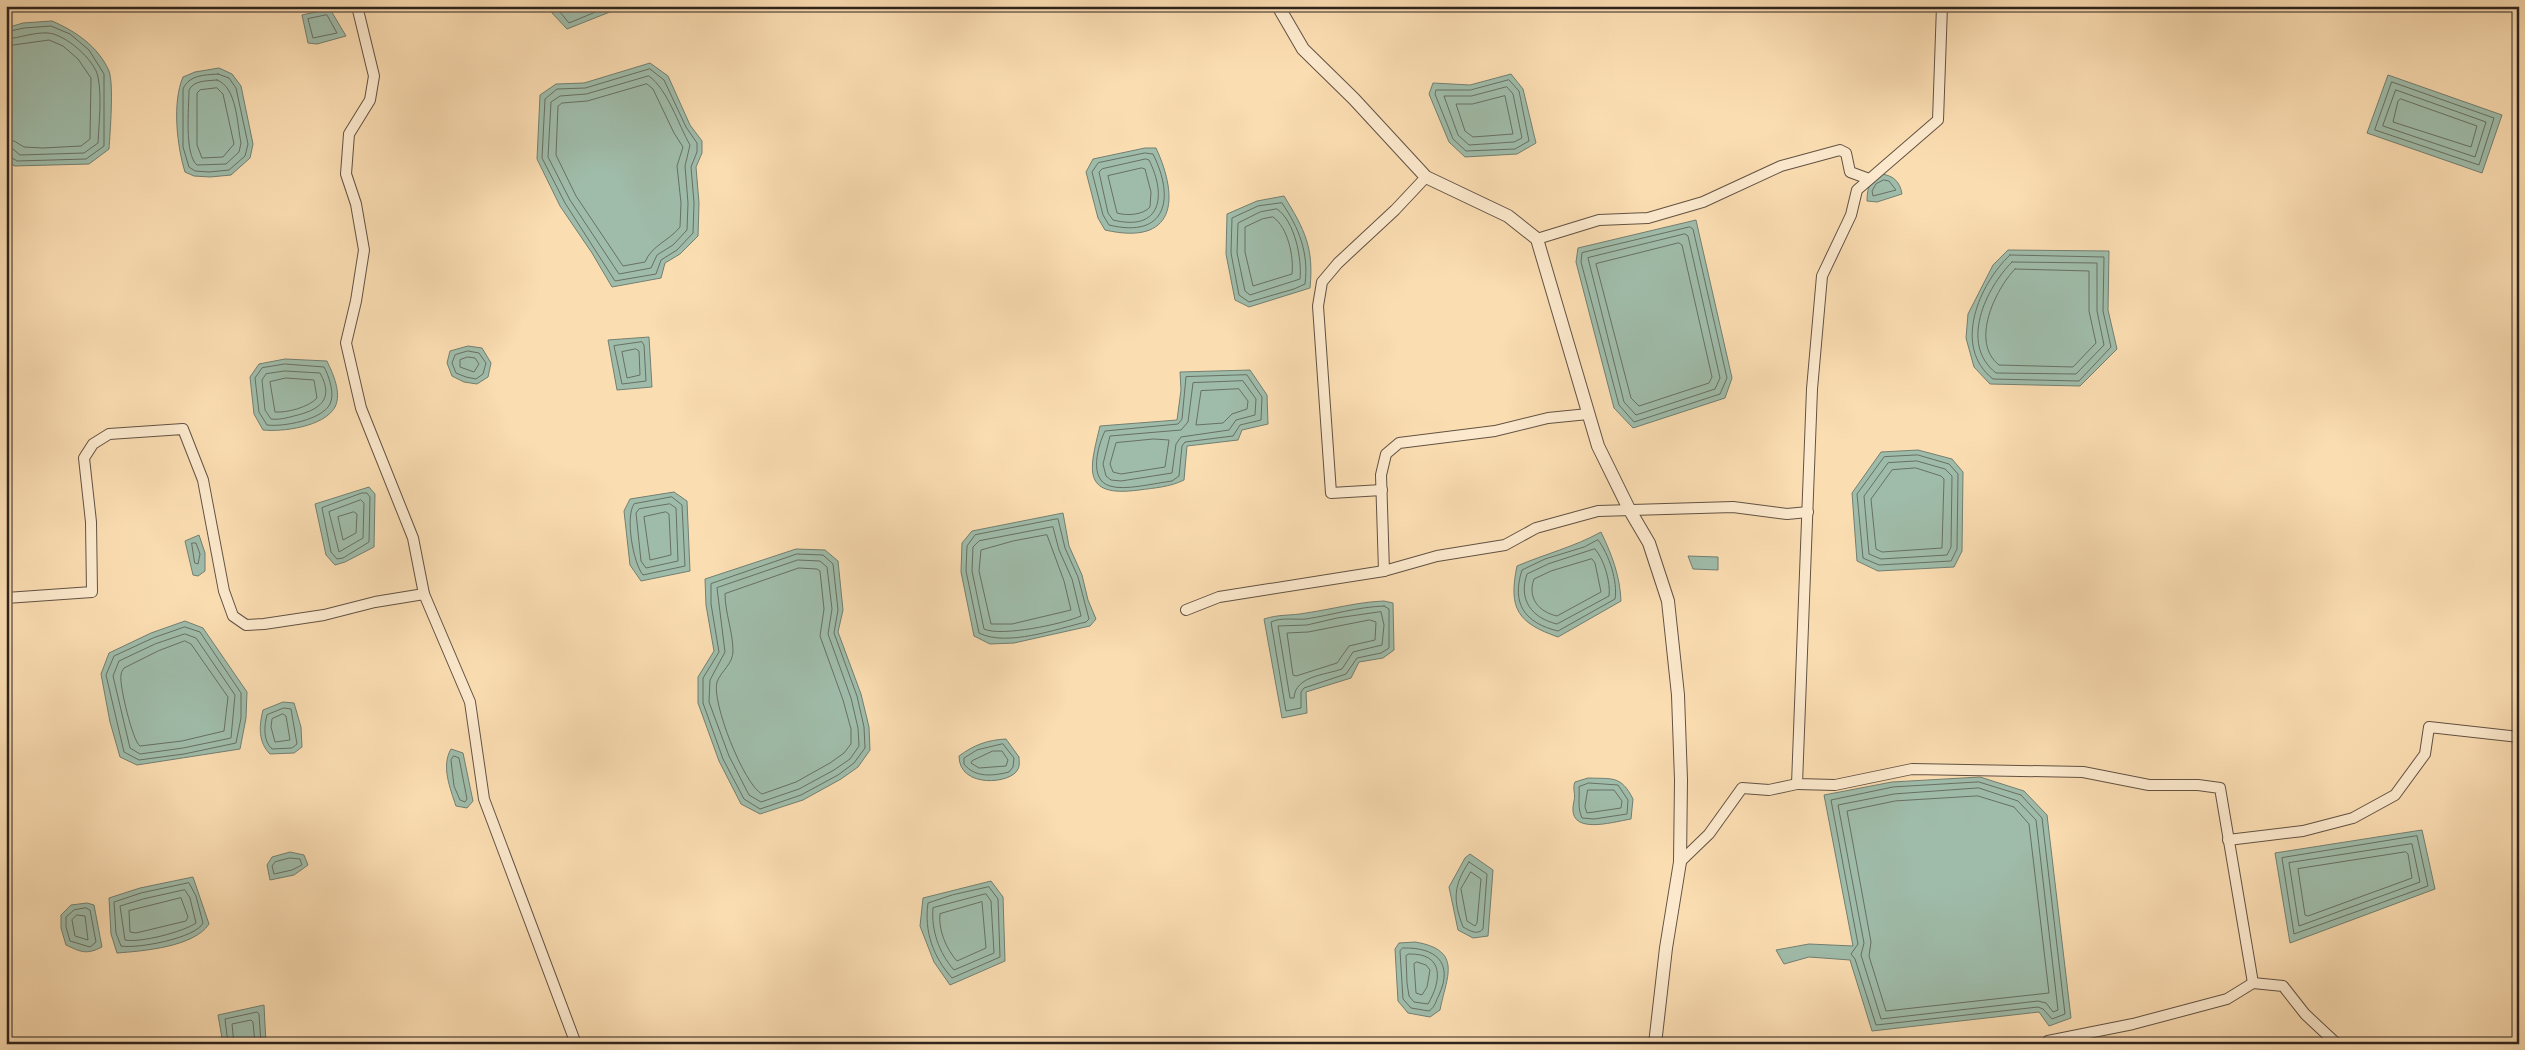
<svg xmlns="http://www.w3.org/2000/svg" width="2525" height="1050" font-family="'IM FELL French Canon',serif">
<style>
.water{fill:#9fbcaa;stroke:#727f72}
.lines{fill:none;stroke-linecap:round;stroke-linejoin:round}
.shore{stroke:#677064;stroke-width:1}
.minor-casing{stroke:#625243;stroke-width:12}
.tertiary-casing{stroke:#625243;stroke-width:14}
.minor{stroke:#fce9cd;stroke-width:10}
.tertiary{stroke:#fce9cd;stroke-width:12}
</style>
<rect width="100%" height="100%" fill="#fbddb2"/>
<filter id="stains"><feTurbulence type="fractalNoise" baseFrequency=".004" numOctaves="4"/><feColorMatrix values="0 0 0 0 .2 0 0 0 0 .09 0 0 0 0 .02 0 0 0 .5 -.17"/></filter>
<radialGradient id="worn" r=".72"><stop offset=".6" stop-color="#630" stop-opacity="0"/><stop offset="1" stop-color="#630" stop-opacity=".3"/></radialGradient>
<g class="water">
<path d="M550,6h75l-58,23 -15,-16z"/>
<path d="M330,9l16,27 -29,8 -9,-1 -6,-28z"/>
<path d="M52,21c23,10 46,25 57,50 5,14 1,61 0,78l-20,15 -75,2 -8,-10v-128l17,-5z"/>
<path d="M650,63l18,13 22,49 12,16v12l-6,14 3,36 -1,33 -18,18 -15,9 -4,15 -49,9 -20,-34 -32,-47 -23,-47 3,-64 16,-11 28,-1z"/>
<path d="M219,68l13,6 9,12 12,58 -3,14 -19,17 -21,2 -16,-1 -9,-4c-8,-26 -13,-69 -2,-95l12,-5z"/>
<path d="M1511,74l12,15 13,54 -19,11 -52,3 -16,-15 -20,-48 4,-11 37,2z"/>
<path d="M2388,75l114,40 -20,58 -115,-40z"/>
<path d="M1145,148h11c24,52 19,98 -51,82l-7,-12 -12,-46 7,-13z"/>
<path d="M1882,174c12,2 18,8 20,20l-25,8 -10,-1c0,-14 3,-20 15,-27z"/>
<path d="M1284,196c21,34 30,52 26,92l-61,19 -14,-7 -9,-46 1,-40 30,-13z"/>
<path d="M1696,220l36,158 -7,20 -92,30 -19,-20 -38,-146 2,-14z"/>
<path d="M2008,250l101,1 -1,59 9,39 -37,37 -90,-2 -16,-17 -8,-29 2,-24 25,-49z"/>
<path d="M649,337l3,50 -35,3 -9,-50z"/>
<path d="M468,346l14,2 9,15 -3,14 -11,7 -13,-2 -12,-6 -5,-13 3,-12z"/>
<path d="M285,359l42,2c6,13 15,32 8,46 -11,20 -53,25 -72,23l-9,-16 -4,-37 9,-13z"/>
<path d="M1250,370l17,25 1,29 -26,6 -4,10 -51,6 -3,34c-14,7 -30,8 -45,10 -59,8 -49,-22 -39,-64l77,-6 4,-30 -1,-18z"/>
<path d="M1918,450l34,9 11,13 -1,79 -8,16 -76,4 -21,-10 -5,-68 29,-41z"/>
<path d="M369,487l6,7 -1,53 -29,15 -10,3 -9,-10 -11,-51z"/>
<path d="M674,492l13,9 3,70 -49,10 -11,-16 -6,-54 6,-12z"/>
<path d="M1063,513l6,33 13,29 6,25 8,19 -6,7 -76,17 -24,1 -16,-8 -13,-64 1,-29 10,-12z"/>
<path d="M1601,532c11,23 19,44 20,69l-63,36c-40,-14 -50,-28 -41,-71 28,-12 57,-19 84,-34z"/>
<path d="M199,535l6,18v18l-7,5 -5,-1 -8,-34z"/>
<path d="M796,549l29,1 13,11 5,49 -5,22 23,62 8,33 1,23 -12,17 -17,12 -38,21 -43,14 -19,-10 -22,-43 -21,-58v-26l16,-26 -8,-46 -1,-26z"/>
<path d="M1688,556l30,1v13l-25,-1z"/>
<path d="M1384,601l9,2 1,47 -11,8 -24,4 -8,16 -45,14 1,21 -25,5 -18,-99c15,-5 27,-3 42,-6 27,-4 52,-11 78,-12z"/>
<path d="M185,621l18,7 44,64 -1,26 -6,31 -103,16 -17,-8 -10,-35 -9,-48 8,-21 42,-20z"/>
<path d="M283,702l11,1 7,24 1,20 -8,6 -24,1c-12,-12 -11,-28 -7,-44z"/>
<path d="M1006,739l13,18c0,3 1,9 -1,12 -6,15 -59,20 -59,-13 15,-11 28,-16 47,-17z"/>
<path d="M451,749l12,4 10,48 -6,7 -11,-2c-6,-18 -15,-40 -5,-57z"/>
<path d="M1980,777l44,14 23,24 24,203 -22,8 -10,-14 -167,19 -22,-71 -41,-3 -25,7 -8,-14 33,-6 44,2 -29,-151 68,-13z"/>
<path d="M1588,778c24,1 33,-3 45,21l-2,20c-19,3 -66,18 -57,-18 2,-7 -2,-13 1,-19z"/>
<path d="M2422,830l13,59 -145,54 -15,-90z"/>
<path d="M290,852l14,3 4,10 -14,10 -24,5 -3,-15 5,-8z"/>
<path d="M1470,854l23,16 -5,66 -15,2 -15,-8 -9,-43 16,-29z"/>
<path d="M193,877l16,47c-15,23 -66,27 -92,29l-6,-19 -2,-36 31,-10z"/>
<path d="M991,881l12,16 2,64 -55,24 -16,-23 -14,-36 3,-28z"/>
<path d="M87,903l7,2 8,42c-16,8 -21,5 -36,-2l-5,-17v-13l10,-10z"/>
<path d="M1415,942c49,8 31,36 25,68l-10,7 -22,-4 -10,-12 -3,-52 4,-6z"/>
<path d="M264,1005l2,39h-43l-5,-29z"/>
</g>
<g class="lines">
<g class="shore">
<path d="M555,6l14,17 41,-17"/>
<path d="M327,15l10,18 -24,5 -5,-19z"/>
<path d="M6,32l18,-4 27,-2 19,8 19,16 15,24v72l-18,13 -69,2 -11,-7"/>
<path d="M6,39c14,-1 28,-7 42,-6 17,1 47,27 50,44 4,20 1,45 0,66l-14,10 -64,2 -7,-6 -7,-2"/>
<path d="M6,46l43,-6 14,6 15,13 13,19 -1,61 -9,7 -38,2 -19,-1 -10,-6 -8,-1"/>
<path d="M650,69l14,11 22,47 11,16v9l-6,15 3,36 -1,30 -16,17 -16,10 -5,14 -41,7 -50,-78 -23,-45 3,-59 12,-10 28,-1z"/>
<path d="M218,74l11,4 7,10 12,56 -3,12 -16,14 -20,2 -14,-1 -6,-4 -6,-20v-58c6,-14 21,-14 35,-15z"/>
<path d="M649,76c19,14 29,48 41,69l-5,21 3,37 -1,27 -14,15 -16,10 -6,13 -32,6 -49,-74 -22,-43 3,-55 9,-6 26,-2z"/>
<path d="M217,80c20,7 20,44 24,63l-2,9 -13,12 -29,1c-13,-11 -8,-58 -8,-75 5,-10 18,-9 28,-10z"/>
<path d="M1509,80l10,11 10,50 -14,8 -49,2 -13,-12 -18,-45 1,-4h34z"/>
<path d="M2392,82l102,36 -15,47 -104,-35z"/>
<path d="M647,84l6,5 21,44 9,14 -6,19 4,37 -1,24c-11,14 -28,18 -35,35l-22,4 -47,-70 -20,-41 2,-49 4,-3 25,-2z"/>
<path d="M1507,87l6,7 9,44 -8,4 -45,3 -11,-10 -14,-39h27z"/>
<path d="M217,88l6,6 11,50 -11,13 -21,1 -5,-13v-52l3,-3z"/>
<path d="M2396,90l90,32 -11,35 -92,-31z"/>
<path d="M1505,96l8,38 -40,3 -8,-6 -9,-27h16z"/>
<path d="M2401,99l76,27 -6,21 -78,-25 5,-21z"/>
<path d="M1145,153l8,1c22,44 14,85 -44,71l-6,-10 -11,-43 6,-9z"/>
<path d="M1146,159l3,1c18,36 12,72 -36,60l-5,-7 -9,-41 3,-3z"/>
<path d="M1142,168l3,1 6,23 -1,15c-7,8 -23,9 -33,6l-9,-37z"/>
<path d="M1884,180l5,1 7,9 -23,6 -1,-5 4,-7z"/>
<path d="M1282,203c17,25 27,50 23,81l-11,5 -45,13 -10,-7 -8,-42 1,-35 26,-12z"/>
<path d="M1277,209c18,12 25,50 23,70l-50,16 -5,-4 -8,-38 1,-30 22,-11z"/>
<path d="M1273,217c15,10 21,40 19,57l-39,12 -8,-34v-25l17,-8z"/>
<path d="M1690,227l3,2 34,149 -7,16 -86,28 -15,-17 -38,-143 1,-9z"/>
<path d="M1685,234l3,2 32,142 -5,11 -79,26 -12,-13 -36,-144z"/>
<path d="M1679,243l3,2 30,132 -3,6 -70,23 -8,-8 -35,-134z"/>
<path d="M2010,255l94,2 -1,54 8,36 -32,34 -86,-2c-41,-32 -14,-95 17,-124z"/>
<path d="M2012,262l85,1v48l7,34 -28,29 -80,-1c-37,-29 -10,-85 16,-111z"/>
<path d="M2015,269l74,2v40l7,32 -23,24 -74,-2c-29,-23 -4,-75 16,-96z"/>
<path d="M642,342l2,3 2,36 -24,3 -8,-38z"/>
<path d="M636,349l3,2 1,24 -13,3 -5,-26z"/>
<path d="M468,351l11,2 7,10 -3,11 -7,5 -10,-2 -10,-4 -4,-10 3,-8z"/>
<path d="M468,357l7,1 4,6 -5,8 -14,-5v-7z"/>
<path d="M285,364l39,3c5,9 11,27 6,37 -8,16 -47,23 -63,21l-8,-13 -4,-34 7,-10z"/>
<path d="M285,371l35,2c15,27 -1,37 -26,43 -8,2 -15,4 -23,3l-6,-9 -3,-30 4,-6z"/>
<path d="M1247,375l15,22 -1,23 -21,5 -7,11 -48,6 -3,4 -3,30 -7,5c-16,2 -48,10 -62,5 -22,-6 -12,-41 -5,-55l73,-7 4,-5 4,-42z"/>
<path d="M286,378l28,2 3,18c-8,9 -30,15 -42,14l-5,-30z"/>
<path d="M1243,381l13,18 -1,16 -19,5 -7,10 -48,7 -5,7 -4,29 -51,8 -10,-1 -5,-4 -3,-12 7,-28 71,-6 7,-8 5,-39z"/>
<path d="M1239,389l9,12 -1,8 -15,5 -9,9 -27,2 5,-34z"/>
<path d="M1154,439l15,1 -4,27 -44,7 -8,-2 -3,-8 6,-21z"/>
<path d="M1918,455l31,9 9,10 -1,75 -6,12 -72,4 -16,-7 -6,-64 27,-37z"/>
<path d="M1917,461l28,8 7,7 -1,71 -4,8 -66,4 -12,-5 -5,-58 24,-33z"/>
<path d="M1916,468l25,8 3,3 -2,69 -60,4 -6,-3 -5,-50 21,-29z"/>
<path d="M362,493h5l3,4 -1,45 -26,16 -6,1 -6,-7 -9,-44z"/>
<path d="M672,497l10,8 3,61 -42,9c-10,-12 -18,-59 -9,-71z"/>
<path d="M361,500l3,3 -1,35 -24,14 -10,-40z"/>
<path d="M670,504l6,4 2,53 -32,7 -5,-7 -5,-48 3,-4z"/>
<path d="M354,512l3,2 -1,19 -13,7 -5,-23z"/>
<path d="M666,512l3,2 2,41 -21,5 -6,-43z"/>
<path d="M1058,519l7,29 13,29 11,42 -3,3c-30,7 -79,25 -107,11l-13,-62 1,-25 8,-11z"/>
<path d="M1053,527l6,23 13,29 9,37c-18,8 -80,21 -97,13l-12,-58 1,-24 6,-6z"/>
<path d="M1047,535l17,46 7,29 -59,14h-21l-12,-53 2,-21 32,-9z"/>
<path d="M1598,540c11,14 20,42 17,59l-57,32c-33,-8 -47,-27 -36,-61l23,-11 39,-12z"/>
<path d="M192,543h4l4,11 -2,10 -3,-1z"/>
<path d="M1595,549c9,10 16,34 14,47l-52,28c-25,-6 -39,-24 -30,-50l21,-10z"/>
<path d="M797,554l26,1 10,9 5,46 -4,23 23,63 7,31 1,21 -11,15 -16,12 -37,20 -41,14 -16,-10 -21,-40 -20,-56v-25l16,-26 -8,-48v-20z"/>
<path d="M1592,559l3,4 6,29 -44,24c-18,-4 -30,-18 -23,-37l17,-8z"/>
<path d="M798,560l22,1 7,6 5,42 -4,25 23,64 7,30 1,18 -9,13 -16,11 -35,19 -38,13 -12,-7 -20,-39 -20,-54 1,-22 15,-28 -8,-64z"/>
<path d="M799,568l18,1 3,2 4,38 -4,27 23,64 8,29v15l-7,9 -14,10 -34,19 -34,12c-18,-9 -51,-93 -45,-112 4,-11 16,-18 16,-31 0,-19 -8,-38 -8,-57z"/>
<path d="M1384,606l5,3v39l-8,5 -24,5 -11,16 -42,14 -3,4v16l-15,3 -15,-89c11,-5 23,-2 35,-3 26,-4 51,-12 78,-13z"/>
<path d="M1381,612l3,13 -2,20 -29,7 -11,17c-17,6 -47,7 -48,29h-4l-12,-72 29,-1 30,-7z"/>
<path d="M1370,620l6,2 -1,18 -26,6 -12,17 -41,13 -3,-1 -6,-42 21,-1z"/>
<path d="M185,627l15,5 41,61v25l-5,25 -52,11 -45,6 -15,-8 -18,-77 8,-19 39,-18z"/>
<path d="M185,634l11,4 39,57 -4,43 -48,10 -43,6 -10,-6 -17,-72 6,-15 36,-17z"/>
<path d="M185,641l6,3 37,53 -4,34 -42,10 -42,5c-7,-4 -21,-61 -19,-71 0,-3 2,-5 3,-7l34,-17z"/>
<path d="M284,708l7,1 6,35 -5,4 -20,1c-9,-8 -8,-23 -5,-34z"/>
<path d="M283,714l3,2 4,24 -15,2 -4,-15 1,-8z"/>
<path d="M1003,744l11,14 -1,9 -4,5c-16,4 -34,6 -45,-8v-6l13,-8z"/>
<path d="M993,751h9l6,9 -2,6 -27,2 -8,-5 1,-2z"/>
<path d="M454,756l5,2 8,41 -2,3 -5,-2 -6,-14 -3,-26z"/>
<path d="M1979,782l42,13 21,23 23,196 -13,5 -9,-10 -5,-2 -162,18 -21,-66 -4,-5 7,-10 -27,-144 62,-13z"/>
<path d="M1589,783l29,2 10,15 -1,14 -33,5 -12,-1c-5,-11 -2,-20 -3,-31z"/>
<path d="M1979,788l39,13 18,19 22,190 -5,2 -7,-9 -8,-2 -157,18 -20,-64 3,-12 -26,-138 56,-11z"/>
<path d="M1588,790h26l8,11 -1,7 -34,5 -2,-6z"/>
<path d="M1978,796l36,11 15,17 20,169 -163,18 -17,-55 2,-14 -24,-131 48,-10z"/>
<path d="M2417,836l11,50 -134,48 -12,-76z"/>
<path d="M2412,844l8,38 -121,44 -10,-63z"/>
<path d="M2406,852l2,2 4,24 -104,38 -3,-1 -7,-46z"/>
<path d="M290,858l10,1 2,6 -10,5 -18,4 -2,-8 3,-4z"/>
<path d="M1469,862l18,12 -4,55c-6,7 -14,1 -20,-2 -10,-27 -10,-41 6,-65z"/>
<path d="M1471,872l10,7 -4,44 -2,3 -8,-5 -6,-32z"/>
<path d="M189,883l7,13 7,27c-7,15 -66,26 -82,23l-5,-13 -2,-31 27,-9z"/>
<path d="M989,887l9,12 2,58 -48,21c-19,-21 -28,-47 -24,-75l24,-8z"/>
<path d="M185,890l5,8 6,25c-13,9 -56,20 -71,17l-5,-34 23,-7z"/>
<path d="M986,894l5,7 3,52 -40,17c-15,-17 -23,-40 -21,-62z"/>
<path d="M181,898l7,19 -2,4 -50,12 -6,-1 -1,-21z"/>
<path d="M982,902l4,46 -29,13c-11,-12 -19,-32 -17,-47z"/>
<path d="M86,908l4,2 6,32 -6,5 -20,-6 -4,-14v-10l8,-7z"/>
<path d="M77,915l8,1 3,24 -13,-4 -3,-16z"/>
<path d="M1403,948c32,-1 51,14 36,47 -4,7 -3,11 -10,16l-18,-3 -8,-9 -3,-48z"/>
<path d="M1409,954c35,-1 33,26 19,50l-14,-2 -5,-6 -2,-13 -1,-27z"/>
<path d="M1417,962l9,3 4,5 -3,17 -5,8 -6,-2 -2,-29z"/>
<path d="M228,1044l-3,-25 32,-7 2,2 2,30"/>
<path d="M234,1044l-2,-20 19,-4 2,2 2,22"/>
</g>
<defs>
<g id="minor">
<path d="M1942,6l-4,114 -81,70 -6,25 -29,61 -10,113 -15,395 38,1 77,-16 171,3 66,13h49l22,3 33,195 30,3 22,28 32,30"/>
<path d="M1537,239l62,-19 49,-2 55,-16 78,-36 59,-16 6,3 4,19 19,7"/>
<path d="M1382,490l-51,3 -13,-187 4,-24 16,-19 57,-53 31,-33"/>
<path d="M1384,571l-3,-96 5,-21 13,-11 96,-12 53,-13 40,-4"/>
<path d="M424,594l46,108 14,97 92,245"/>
<path d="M6,598l86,-6 -1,-70 -7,-64 9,-14 16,-10 74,-5 20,51 21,111 9,25 13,9 18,-1 60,-9 51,-13 49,-8 -11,-56 -52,-130 -15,-65 10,-42 8,-51 -8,-46 -10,-30 3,-40 21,-34 4,-24 -17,-70"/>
<path d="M1186,610l33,-13 165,-26 53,-15 68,-11 31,-17 62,-17 135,-4 54,7 21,-2"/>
<path d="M2228,840l75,-9 50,-13 42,-23 30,-41 4,-27 90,10"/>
<path d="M1680,862l29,-28 33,-46 27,2 28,-6"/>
<path d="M2047,1044l1,-3 85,-17 94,-25 26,-16"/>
</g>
<path id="tertiary" d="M1278,6l25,43 51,50 72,78 82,39 29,23 61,207 31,63 20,34 19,58 10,94 3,85 -1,82 -14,86 -11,96"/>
</defs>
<use href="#minor" class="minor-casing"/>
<use href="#tertiary" class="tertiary-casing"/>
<use href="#minor" class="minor"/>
<use href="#tertiary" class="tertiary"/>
</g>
<rect width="2525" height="1050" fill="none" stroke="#fbddb2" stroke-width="25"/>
<rect x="8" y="8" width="2510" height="1035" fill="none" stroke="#2f241e" stroke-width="2.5"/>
<rect x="12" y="12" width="2500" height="1025" fill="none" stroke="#2f241e"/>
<rect width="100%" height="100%" filter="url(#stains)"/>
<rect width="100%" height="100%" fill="url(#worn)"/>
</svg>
